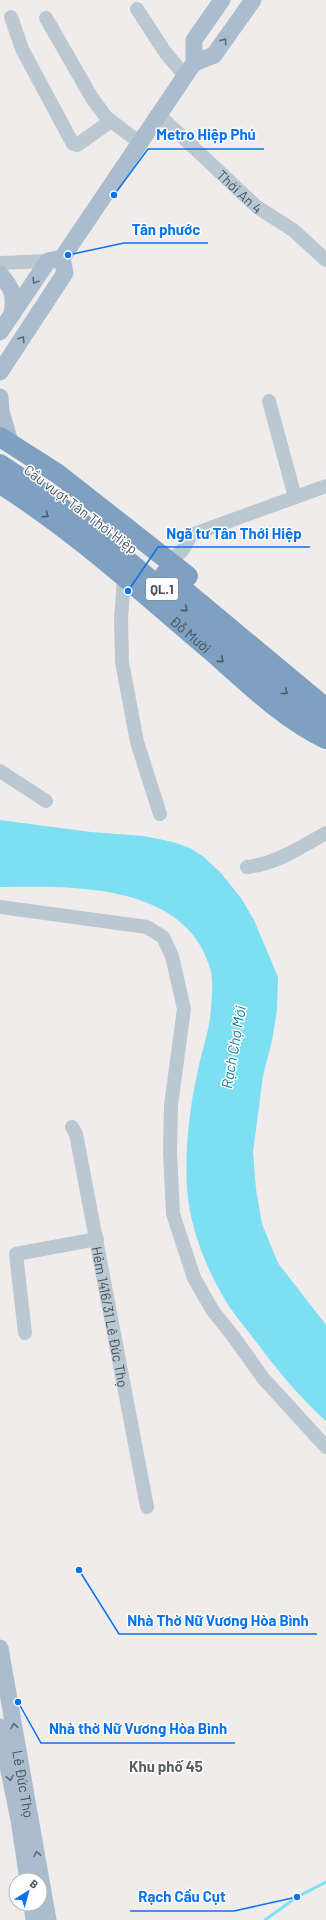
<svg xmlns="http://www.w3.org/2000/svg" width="326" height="1920" font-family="Barlow,sans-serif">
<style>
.water{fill:#7edff3}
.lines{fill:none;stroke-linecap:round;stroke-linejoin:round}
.stream{stroke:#7edff3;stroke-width:3}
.minor{stroke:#bbc8d1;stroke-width:14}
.major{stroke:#a9bdcf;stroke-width:17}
.highway{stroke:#7fa1c1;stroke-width:20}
.oneway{stroke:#5c6c79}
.oneway2{stroke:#495966}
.labels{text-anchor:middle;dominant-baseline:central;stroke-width:3;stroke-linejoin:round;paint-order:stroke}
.shield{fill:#fff;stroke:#7b858d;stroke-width:1}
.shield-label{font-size:13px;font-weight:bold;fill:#43515c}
.street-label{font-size:14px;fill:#43515c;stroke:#fff}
.water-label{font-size:15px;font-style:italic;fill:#037f9a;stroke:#fff}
.neighbourhood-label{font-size:15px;font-weight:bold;fill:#595d62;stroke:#fff}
.leader{fill:none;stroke:#0973ed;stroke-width:1.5}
.callout-dot{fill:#0973ed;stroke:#fff;stroke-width:1.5}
.callout-label{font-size:15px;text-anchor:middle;font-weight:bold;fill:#0973ed;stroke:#fff;stroke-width:3;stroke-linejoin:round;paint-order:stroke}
</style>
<rect width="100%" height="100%" fill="#f0ecec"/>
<path class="water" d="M0,820l91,12 53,4 29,6 17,6 14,9 17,16 20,25 13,22 24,57 -1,33 -5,31 -9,35 -10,76 3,37 6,35 16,39 48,62v96c-26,-23 -48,-50 -69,-78 -11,-15 -24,-29 -33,-45 -19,-32 -34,-71 -37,-109 -2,-40 2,-80 11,-119 4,-20 12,-41 13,-62 1,-11 2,-26 0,-37 -24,-89 -138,-85 -211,-84z"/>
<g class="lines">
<path class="stream" d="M265,1920l32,-23 29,-15"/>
<g class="minor">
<path d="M137,9l28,43 20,24"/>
<path d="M11,17l11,32 51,95 4,1 34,-24"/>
<path d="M46,18l46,80 14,19 34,26"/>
<path id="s1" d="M159,115l98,92 36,23 33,30"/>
<path d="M0,263l48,-2"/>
<path d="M269,401l26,96"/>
<path d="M169,562l13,-11 9,-16 135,-49"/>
<path d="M124,578l-3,41 1,43 15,80 23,72"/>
<path d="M0,771l46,30"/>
<path d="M247,867c29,-3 54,-20 79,-34"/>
<path d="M0,907l147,20 16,10 9,19 12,53 -13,96 -1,47 3,62 21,64 19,33 20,25 30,42 63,69"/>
<path id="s2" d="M72,1127l4,7 71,373"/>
<path d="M25,1333l-9,-79 81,-15"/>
</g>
<g class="major">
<path d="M194,63l20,-8 39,-55"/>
<path d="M0,274c13,15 15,21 12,41"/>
<path d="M0,332l48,-71 14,-3 123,-182 9,-13v-23l28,-40"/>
<path d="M0,372l65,-99 -3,-15"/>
<path d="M0,397l1,14 9,31"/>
<path id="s3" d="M0,1648l48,272"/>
<path d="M0,1727l19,93 9,60"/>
<path d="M32,1904l2,16"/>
</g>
<g class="highway">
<path d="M0,437l58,37 130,102"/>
<path d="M0,464l42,28 54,42 230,193"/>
<path id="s4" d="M0,484c75,47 144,110 211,167 35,31 73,68 115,88"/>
<path d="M165,574l161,134"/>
</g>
</g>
<defs><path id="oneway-chevron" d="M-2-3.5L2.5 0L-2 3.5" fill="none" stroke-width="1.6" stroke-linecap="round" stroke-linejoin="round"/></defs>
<g class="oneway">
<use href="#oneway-chevron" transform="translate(224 41) rotate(-55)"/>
<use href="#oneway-chevron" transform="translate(35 281) rotate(124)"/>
<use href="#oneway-chevron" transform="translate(22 339) rotate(-56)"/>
<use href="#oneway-chevron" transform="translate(14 1726) rotate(-100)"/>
<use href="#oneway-chevron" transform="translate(10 1778) rotate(79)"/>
<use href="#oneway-chevron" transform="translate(37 1854) rotate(-99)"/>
</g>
<g class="oneway2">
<use href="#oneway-chevron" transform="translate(46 515) rotate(36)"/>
<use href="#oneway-chevron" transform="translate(185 609) rotate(41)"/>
<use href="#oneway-chevron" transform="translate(221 660) rotate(41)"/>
<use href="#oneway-chevron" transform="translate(285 692) rotate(39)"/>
</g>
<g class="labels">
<rect class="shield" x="146" y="578" width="32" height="22" rx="3"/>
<g class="shield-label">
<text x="162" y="589">QL.1</text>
</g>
<g class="street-label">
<text stroke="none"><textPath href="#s1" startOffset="111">Thới An 4</textPath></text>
<text transform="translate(81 509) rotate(37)">Cầu vượt Tân Thới Hiệp</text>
<text stroke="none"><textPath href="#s4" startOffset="243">Đỗ Mười</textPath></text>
<text stroke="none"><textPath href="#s2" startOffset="194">Hẻm 1416/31 Lê Đức Thọ</textPath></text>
<text stroke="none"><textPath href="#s3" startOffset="138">Lê Đức Thọ</textPath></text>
</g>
<g class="water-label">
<text transform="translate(233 1047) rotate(-80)">Rạch Chợ Mới</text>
</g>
<g class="neighbourhood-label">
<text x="166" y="1766">Khu phố 45</text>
</g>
</g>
<path class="leader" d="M114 195L148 149H264M68 255L124 243H208M128 591L158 547H310M79 1570L119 1634H317M18 1702L41 1743H235M297 1897L234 1911H130"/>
<g class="callout-dot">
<circle cx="114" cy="195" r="4"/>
<circle cx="68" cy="255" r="4"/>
<circle cx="128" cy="591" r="4"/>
<circle cx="79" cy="1570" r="4"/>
<circle cx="18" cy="1702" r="4"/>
<circle cx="297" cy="1897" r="4"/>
</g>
<g class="callout-label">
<text x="206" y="140">Metro Hiệp Phú</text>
<text x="166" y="235">Tân phước</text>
<text x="234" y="539">Ngã tư Tân Thới Hiệp</text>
<text x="218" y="1626">Nhà Thờ Nữ Vương Hòa Bình</text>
<text x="138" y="1734">Nhà thờ Nữ Vương Hòa Bình</text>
<text x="182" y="1902">Rạch Cầu Cụt</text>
</g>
<g transform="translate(28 1892) rotate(37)"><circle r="19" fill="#ffffff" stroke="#b4b9be"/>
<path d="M0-3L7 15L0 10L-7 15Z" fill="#0973ed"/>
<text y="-6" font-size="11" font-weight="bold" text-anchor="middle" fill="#43515c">B</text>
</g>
</svg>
